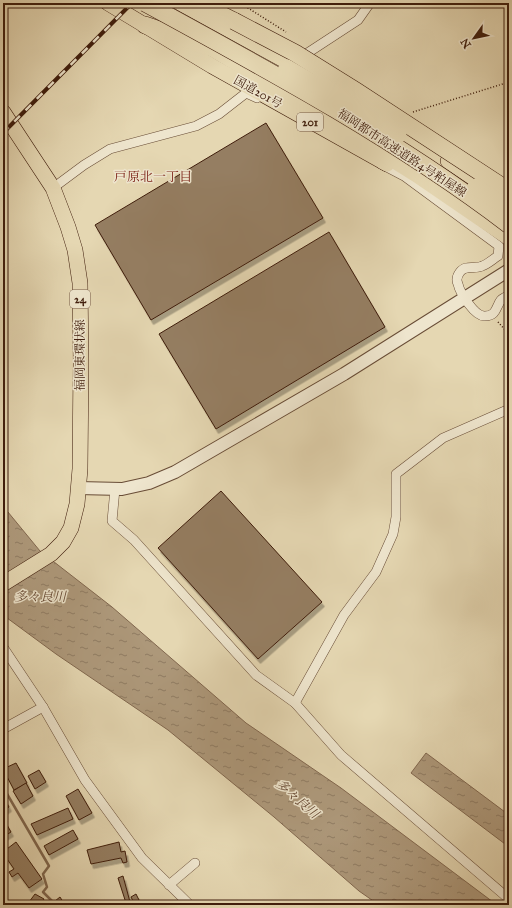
<svg xmlns="http://www.w3.org/2000/svg" width="512" height="908" font-family="'IM FELL Great Primer','Noto Serif JP',serif">
<style>
.water{fill:url(#water-ripples);stroke:#81674e}
.lines{fill:none;stroke-linecap:round;stroke-linejoin:round}
.stream{stroke:#81674e;stroke-width:2.5}
.building{fill:#957e62;stroke:#3f1d0c;filter:url(#shadow)}
.minor-casing{stroke:#684c36;stroke-width:10}
.tertiary-casing{stroke:#684c36;stroke-width:14}
.primary-casing{stroke:#3f1d0c;stroke-width:16}
.trunk-casing{stroke:#3f1d0c;stroke-width:16}
.motorway-casing{stroke:#3f1d0c;stroke-width:18}
.path{stroke:#3f1d0c;stroke-width:1.5;stroke-dasharray:1 2;stroke-linecap:butt}
.minor{stroke:#eee5cd;stroke-width:9}
.tertiary{stroke:#eee5cd;stroke-width:12}
.primary{stroke:#e5d7b2;stroke-width:15}
.trunk{stroke:#e5d7b2;stroke-width:15}
.motorway{stroke:#e5d7b2;stroke-width:17}
.rail-casing{stroke:#3f1d0c;stroke-width:4}
.rail{stroke:#eee5cd;stroke-width:2.5;stroke-dasharray:8;stroke-linecap:butt}
.motorway-bridge-casing{stroke:#3f1d0c;stroke-width:18;stroke-linecap:butt}
.motorway-bridge{stroke:#e5d7b2;stroke-width:17}
.labels{text-anchor:middle;dominant-baseline:central;stroke-width:3;stroke-linejoin:round;paint-order:stroke}
.shield{fill:#eee5cd;stroke:#745946;stroke-width:1}
.shield-label{font-size:11px;font-weight:bold;fill:#3f1d0c}
.street-label{font-size:12px;fill:#3f1d0c;stroke:#eee5cd}
.neighbourhood-label{font-size:13px;fill:#7a1f14;stroke:#eee5cd}
.water-label{font-size:13px;font-style:italic;fill:#664832;stroke:#eee5cd}
</style>
<defs>
<pattern id="water-ripples" width="26" height="14" patternUnits="userSpaceOnUse"><rect width="26" height="14" fill="#ad987a"/><path d="M2 4q2-2 4 0t4 0M15 11q2-2 4 0t4 0" fill="none" stroke="#8e7b62"/></pattern>
<filter id="shadow"><feDropShadow dx="2.5" dy="4.5" stdDeviation="0" flood-color="#0004"/></filter>
</defs>
<rect width="100%" height="100%" fill="#e5d7b2"/>
<filter id="stains"><feTurbulence type="fractalNoise" baseFrequency=".005" numOctaves="4"/><feColorMatrix values="0 0 0 0 .2 0 0 0 0 .09 0 0 0 0 .02 0 0 0 .5 -.17"/></filter>
<radialGradient id="worn" r=".72"><stop offset=".6" stop-color="#630" stop-opacity="0"/><stop offset="1" stop-color="#630" stop-opacity=".3"/></radialGradient>
<g class="water">
<path d="M3,506l37,45 72,56 134,116 95,65 156,117h-118l-20,-14 -85,-74 -106,-87 -112,-76 -53,-39z"/>
<path d="M426,753l83,62v32l-98,-74z"/>
</g>
<g class="lines">
<path class="stream" d="M3,787l46,79 -6,8 4,13 -4,5 13,13"/>
</g>
<g class="building">
<path d="M266,123l57,95 -172,102 -56,-95z"/>
<path d="M329,232l56,95 -169,102 -57,-95z"/>
<path d="M221,491l101,111 -64,57 -100,-111z"/>
<path d="M16,763l11,20 -13,7 -11,-21z"/>
<path d="M39,770l7,12 -11,7 -7,-13z"/>
<path d="M26,783l7,13 -12,8 -8,-13z"/>
<path d="M78,789l14,24 -13,7 -13,-24z"/>
<path d="M3,796l6,11 -6,4z"/>
<path d="M68,808l5,11 -36,16 -6,-11z"/>
<path d="M3,818l8,14 -8,5z"/>
<path d="M73,830l5,9 -29,16 -5,-9z"/>
<path d="M16,842l26,37 -13,9 -11,-15 -6,4 -3,-5 5,-3 -11,-16v-1z"/>
<path d="M119,842l2,10 4,-1 2,11 -4,1 -2,-5 -30,6 -4,-14z"/>
<path d="M123,876l7,26 -4,1 -8,-25z"/>
<path d="M35,894l9,5 -4,6h-6l-5,-3z"/>
<path d="M136,894l5,10 -3,1h-3l-4,-8z"/>
<path d="M60,897l5,8h-8l-2,-4z"/>
</g>
<g class="lines">
<defs>
<g id="minor">
<path d="M306,54l52,-34 12,-17"/>
<path d="M381,164l23,12 95,70 -1,10c-5,3 -10,8 -16,10 -7,4 -16,-2 -22,6 -3,4 -4,8 -2,12 2,9 17,33 27,32 12,0 11,-10 16,-16 2,-2 6,-4 8,-5"/>
<path d="M53,188l31,-23 26,-16 86,-23 23,-12 27,-21 11,5"/>
<path d="M115,489l-3,32 22,19 122,135 39,28 46,52 168,144"/>
<path d="M3,647l40,60 42,73 57,78 48,47"/>
<path d="M295,703l49,-88 32,-43 17,-38 3,-17v-43l47,-36 66,-29"/>
<path d="M3,729l40,-22"/>
<path d="M169,885l26,-22"/>
</g>
<path id="tertiary" d="M78,488l44,1 27,-6 26,-11 169,-98 165,-104"/>
<path id="primary" d="M3,112l50,76 15,39 7,23 5,33 1,80 -1,106 -3,35 -6,24 -8,14 -12,12 -48,30"/>
<g id="trunk">
<path d="M108,3l104,63 175,98"/>
<path d="M180,3l122,67"/>
<path d="M448,161l43,29"/>
</g>
<g id="motorway">
<path d="M198,3l36,18"/>
<path d="M145,25l67,23 60,35 145,91 92,63"/>
</g>
</defs>
<use href="#minor" class="minor-casing"/>
<use href="#tertiary" class="tertiary-casing"/>
<use href="#primary" class="primary-casing"/>
<use href="#trunk" class="trunk-casing"/>
<use href="#motorway" class="motorway-casing"/>
<g class="path">
<path d="M240,3l46,29"/>
<path d="M413,112l96,-30"/>
<path d="M498,322l11,12"/>
</g>
<use href="#minor" class="minor"/>
<use href="#tertiary" class="tertiary"/>
<use href="#primary" class="primary"/>
<use href="#trunk" class="trunk"/>
<use href="#motorway" class="motorway"/>
<defs>
<path id="rail" d="M3,133l129,-130"/>
</defs>
<use href="#rail" class="rail-casing"/>
<use href="#rail" class="rail"/>
<defs>
<g id="motorway-bridge">
<path d="M145,3c125,68 251,136 364,222"/>
<path d="M234,21l61,32 61,38 153,100"/>
<path d="M287,68l67,39 44,28"/>
<path d="M476,187l33,22"/>
</g>
</defs>
<use href="#motorway-bridge" class="motorway-bridge-casing"/>
<use href="#motorway-bridge" class="motorway-bridge"/>
</g>
<g class="labels">
<g class="shield">
<rect x="297" y="113" width="26" height="18" rx="3"/>
<rect x="70" y="290" width="20" height="18" rx="3"/>
</g>
<g class="shield-label">
<text x="310" y="122">201</text>
<text x="80" y="299">24</text>
</g>
<g class="street-label">
<text transform="translate(258 92) rotate(29)">国道201号</text>
<text transform="translate(402 153) rotate(33)">福岡都市高速道路4号粕屋線</text>
<text transform="translate(80 355) rotate(-90)">福岡東環状線</text>
</g>
<g class="neighbourhood-label">
<text x="153" y="177">戸原北一丁目</text>
</g>
<g class="water-label">
<text x="40" y="597">多々良川</text>
<text transform="translate(297 799) rotate(41)">多々良川</text>
</g>
</g>
<rect width="512" height="908" fill="none" stroke="#e5d7b2" stroke-width="16"/>
<rect x="4" y="4" width="504" height="900" fill="none" stroke="#3f1d0c" stroke-width="2"/>
<rect x="8" y="8" width="496" height="892" fill="none" stroke="#3f1d0c"/>
<g transform="translate(474 38) rotate(237)" stroke="#eee5cd" stroke-width="3" paint-order="stroke">
<path d="M0-3L7 15L0 10L-7 15Z" fill="#3f1d0c"/>
<text y="-6" font-size="11" font-weight="bold" text-anchor="middle" fill="#3f1d0c">N</text>
</g>
<rect width="100%" height="100%" filter="url(#stains)"/>
<rect width="100%" height="100%" fill="url(#worn)"/>
</svg>
